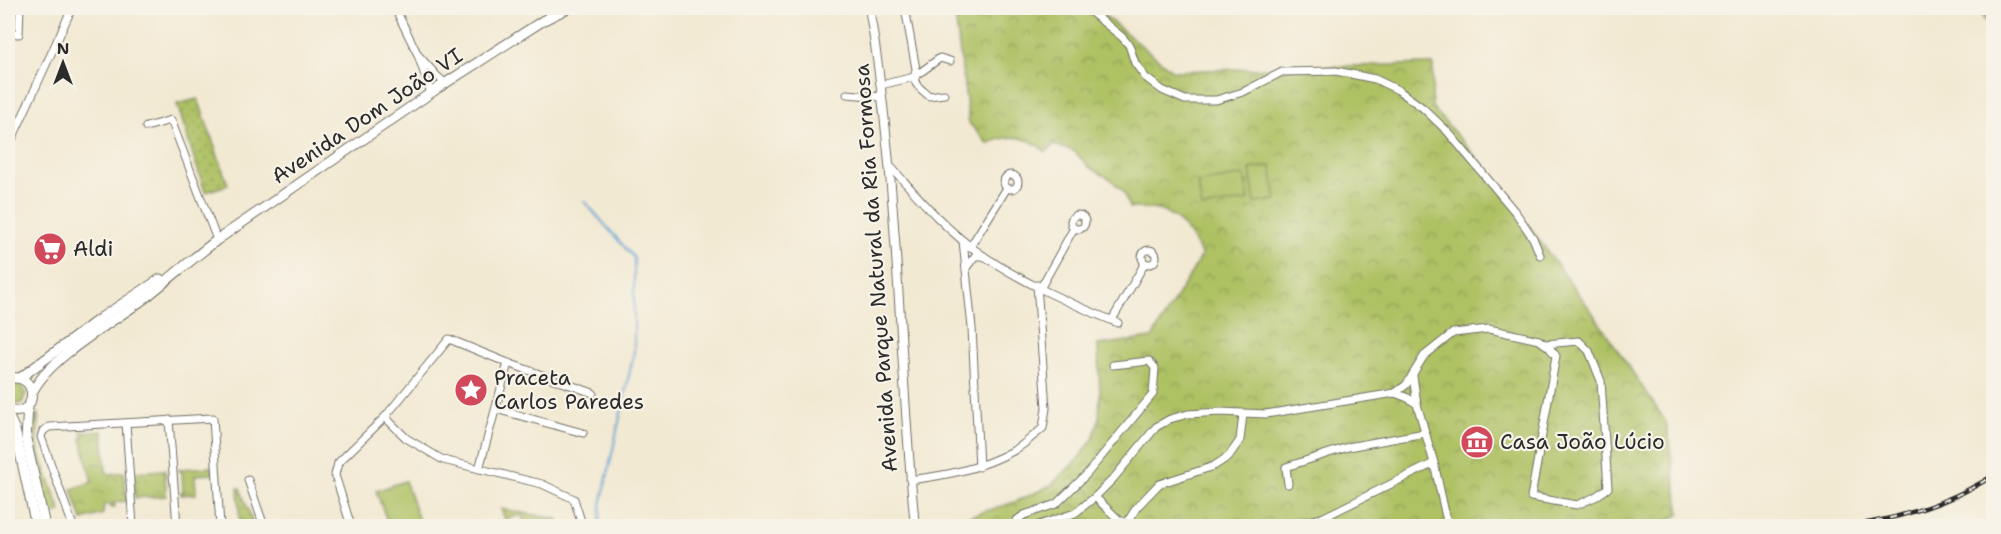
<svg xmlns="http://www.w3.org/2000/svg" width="2001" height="534" font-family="'Shantell Sans',sans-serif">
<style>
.grass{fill:url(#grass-dots);stroke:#6c7648;stroke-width:1.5}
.wetland{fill:url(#wetland-marsh);stroke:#6c7648;stroke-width:1.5}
.park{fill:url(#park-crowns);stroke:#6c7648;stroke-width:1.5}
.pitch{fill:#aec164;stroke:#6c7648;stroke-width:1.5}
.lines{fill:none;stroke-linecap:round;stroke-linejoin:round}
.stream{stroke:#60a0d2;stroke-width:2}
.minor-casing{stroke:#716e65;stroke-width:9}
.tertiary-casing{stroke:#716e65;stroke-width:10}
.secondary-casing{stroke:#716e65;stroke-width:11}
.minor{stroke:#fff;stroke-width:7}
.tertiary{stroke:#fff;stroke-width:8}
.secondary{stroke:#fff;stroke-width:9}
.rail-casing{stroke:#2b2b2b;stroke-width:4.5}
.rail{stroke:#f7f3e8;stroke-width:2;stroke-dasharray:7;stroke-linecap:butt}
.labels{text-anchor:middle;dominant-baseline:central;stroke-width:4.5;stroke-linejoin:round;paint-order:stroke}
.street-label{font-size:21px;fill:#2b2b2b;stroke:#f7f3e8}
.poi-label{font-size:21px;fill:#2b2b2b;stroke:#f7f3e8;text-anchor:start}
</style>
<defs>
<pattern id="grass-dots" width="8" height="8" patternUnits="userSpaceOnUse" patternTransform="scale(1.5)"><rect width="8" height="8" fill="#aec164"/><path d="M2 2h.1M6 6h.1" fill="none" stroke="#8e9d53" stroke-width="1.8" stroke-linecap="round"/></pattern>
<pattern id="wetland-marsh" width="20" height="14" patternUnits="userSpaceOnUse" patternTransform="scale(1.5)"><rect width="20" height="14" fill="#aec164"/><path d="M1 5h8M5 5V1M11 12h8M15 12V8" fill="none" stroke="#8e9d53"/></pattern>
<pattern id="park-crowns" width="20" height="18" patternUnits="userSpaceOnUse" patternTransform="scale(1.5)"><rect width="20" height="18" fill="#aec164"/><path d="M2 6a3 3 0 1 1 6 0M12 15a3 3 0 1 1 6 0" fill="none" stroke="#8e9d53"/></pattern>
</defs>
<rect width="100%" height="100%" fill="#f7f3e8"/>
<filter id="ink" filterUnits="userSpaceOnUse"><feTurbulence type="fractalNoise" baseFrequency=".0167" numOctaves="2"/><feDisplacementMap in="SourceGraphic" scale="12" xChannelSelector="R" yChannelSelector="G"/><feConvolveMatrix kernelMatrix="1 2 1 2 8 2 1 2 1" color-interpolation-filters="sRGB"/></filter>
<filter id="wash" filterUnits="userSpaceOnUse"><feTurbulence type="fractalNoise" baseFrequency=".008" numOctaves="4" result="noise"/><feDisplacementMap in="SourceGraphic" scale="24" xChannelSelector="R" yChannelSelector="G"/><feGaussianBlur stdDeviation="1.35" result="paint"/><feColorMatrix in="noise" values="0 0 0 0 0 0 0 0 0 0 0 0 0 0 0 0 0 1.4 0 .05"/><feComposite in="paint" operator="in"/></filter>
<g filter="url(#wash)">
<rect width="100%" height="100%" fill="#f2e9d2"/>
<g class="grass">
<path d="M198,99l30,86 -23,7 -28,-88z"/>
<path d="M13,383l7,1 6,9 -4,10 -7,2 -7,-2v-18z"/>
<path d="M37,413c5,14 -2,18 1,31 4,23 16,46 23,68l-12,2c-7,-31 -21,-70 -12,-101z"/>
<path d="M238,488h2l14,38h-14z"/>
</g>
<path class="wetland" d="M1976,8h17v23z"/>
<g class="park">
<path d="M954,8h141l78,63 260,-7 -1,43 57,65 103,140 74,110 14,92 -24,12h-688l-1,-9 48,-15 35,-16 28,-27 15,-20 6,-20 1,-25 -2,-49 54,-7 50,-83c-20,-34 -29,-49 -72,-47l-7,-17 -14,-13 -19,-10 -16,-17 -20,-6 -8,7c-17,-16 -37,-19 -58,-8l-19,-21z"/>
<path d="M103,431l3,41 4,2 14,-2 3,29 -13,1 1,5h-4l-1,-3h-6l-1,10 -21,6 -10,-31 20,-7 -11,-44 3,-1 -3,-5z"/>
<path d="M213,467l1,7 -19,1 1,19 -15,1v-3l2,-1 -1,-20h-3v-2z"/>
<path d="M165,470l1,26 -31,2 -1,-26z"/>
<path d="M501,509l56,10 3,7h-14l-1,-4 -6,-3 -13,4 -5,-8 -16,4z"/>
</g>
<g class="pitch">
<path d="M1271,166l5,34 -21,3 -5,-34z"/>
<path d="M1244,175l5,25 -47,8 -4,-25z"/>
<path d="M405,481l16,45h-32l-13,-35z"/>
</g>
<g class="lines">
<path class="stream" d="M584,201l50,57v94l-33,153 -1,21"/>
</g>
</g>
<g filter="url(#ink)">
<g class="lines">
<defs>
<g id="minor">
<path d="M395,8l23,47 13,38"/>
<path d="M905,8l11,61c-4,16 2,17 13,27l15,-2"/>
<path d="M1086,8l36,29 7,8 6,18 10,14 17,13 23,10h31l27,-8 39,-20 54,-1 39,8 23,11 25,18 25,24 68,81 17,25 7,17"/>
<path d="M8,33l11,1 1,-26"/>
<path d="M420,57l16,18 9,8"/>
<path d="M881,85l33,-8 26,-19 10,3"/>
<path d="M847,94l35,3"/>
<path d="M146,127l25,-7 46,120"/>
<path d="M8,148l64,-140"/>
<path d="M890,166c26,28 50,58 81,81 43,32 98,56 147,76"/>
<circle cx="1011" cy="182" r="7"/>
<circle cx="1078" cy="222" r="7"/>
<path d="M963,241l9,87 7,139"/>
<path d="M970,247l37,-59"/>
<circle cx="1149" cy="257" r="7"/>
<path d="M966,268l9,-12h9"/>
<path d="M1041,287l33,-59"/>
<path d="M1112,320l33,-57"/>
<path d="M1413,376l4,28"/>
<path d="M1395,393l13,5 9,6 17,59 14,63"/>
<path d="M496,409l87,24"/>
<path d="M385,417l21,21 37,22 99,24 32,15 6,19 -1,8"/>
<path d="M169,420l8,106"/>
<path d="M126,423l7,103"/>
<path d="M479,469l29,-106"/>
<path d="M248,480l16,46"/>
<path d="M910,480c38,-5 70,-11 103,-29 11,-6 20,-15 30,-23l3,-20 -9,-123"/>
<path d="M1288,484l-2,-17 62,-20 77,-14"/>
<path d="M1095,497l24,23 13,6"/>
<path d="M1126,524l11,-17 22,-23 55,-18 15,-10 11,-16 3,-26"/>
<path d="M73,526l-32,-89 2,-6 6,-4 164,-9 7,108"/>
<path d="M351,526l-16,-51 3,-12 47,-46 64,-78 59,24 85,30"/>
<path d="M1016,526l1,-6 7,-5 32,-11 30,-29 67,-81 2,-26 -6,-7 -36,4"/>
<path d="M1036,526l39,-13 20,-16 18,-18 43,-52 14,-8 18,-5 32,-2 46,2 129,-21 11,-8 18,-29 29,-23 36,-4 50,11 10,7 7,9 -25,141 46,8 18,-8 13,-9 -7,-107 -12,-30 -10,-10 -34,3"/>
<path d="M1292,526l32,-9 110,-54"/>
</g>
<path id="tertiary" d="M869,8c30,171 29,346 46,518"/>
<g id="secondary">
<path d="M20,378l82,-61 58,-38"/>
<path d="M8,379c32,-9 31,41 0,31"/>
<path d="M32,393c17,-36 80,-70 113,-95 24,-19 47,-39 72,-58l221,-152 106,-68 24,-12"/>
<path d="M28,406l-2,33 19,87"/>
<path d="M8,415l7,15 21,96"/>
</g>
</defs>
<use href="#minor" class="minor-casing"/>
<use href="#tertiary" class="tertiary-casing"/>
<use href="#secondary" class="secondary-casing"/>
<use href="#minor" class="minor"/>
<use href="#tertiary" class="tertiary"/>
<use href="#secondary" class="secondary"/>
<defs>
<path id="rail" d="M1848,526c51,-7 102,-23 146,-51"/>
</defs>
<use href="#rail" class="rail-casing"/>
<use href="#rail" class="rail"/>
</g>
</g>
<defs>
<symbol id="supermarket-disc" viewBox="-11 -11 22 22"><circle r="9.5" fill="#d1495b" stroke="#f7f3e8"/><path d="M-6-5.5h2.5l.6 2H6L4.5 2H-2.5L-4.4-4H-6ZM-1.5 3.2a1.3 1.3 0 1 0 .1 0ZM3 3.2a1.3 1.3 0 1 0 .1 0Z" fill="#fff"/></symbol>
<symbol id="sight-disc" viewBox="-11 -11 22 22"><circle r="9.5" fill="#d1495b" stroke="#f7f3e8"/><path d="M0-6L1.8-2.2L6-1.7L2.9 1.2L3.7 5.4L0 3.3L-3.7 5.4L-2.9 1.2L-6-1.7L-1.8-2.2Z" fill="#fff"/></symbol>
<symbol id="museum-disc" viewBox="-11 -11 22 22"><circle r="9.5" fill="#d1495b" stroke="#f7f3e8"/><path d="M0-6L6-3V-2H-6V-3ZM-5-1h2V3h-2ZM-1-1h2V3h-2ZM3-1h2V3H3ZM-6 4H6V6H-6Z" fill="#fff"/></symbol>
</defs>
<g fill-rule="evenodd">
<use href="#supermarket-disc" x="31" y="230" width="38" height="38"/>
<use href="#sight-disc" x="452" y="371" width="38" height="38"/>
<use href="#museum-disc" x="1458" y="423" width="38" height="38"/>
</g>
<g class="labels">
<g class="street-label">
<text transform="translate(367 116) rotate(-34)">Avenida Dom João VI</text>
<text transform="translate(876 268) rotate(-94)">Avenida Parque Natural da Ria Formosa</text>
</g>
<g class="poi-label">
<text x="73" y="249">Aldi</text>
<text x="494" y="378">Praceta<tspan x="494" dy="24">Carlos Paredes</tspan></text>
<text x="1500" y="442">Casa João Lúcio</text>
</g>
</g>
<rect width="2001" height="534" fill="none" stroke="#f7f3e8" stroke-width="30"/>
<g transform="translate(63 63)" stroke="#f7f3e8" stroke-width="4.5" paint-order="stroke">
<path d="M0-4.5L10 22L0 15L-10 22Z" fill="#2b2b2b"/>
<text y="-9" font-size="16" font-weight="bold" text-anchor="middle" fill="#2b2b2b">N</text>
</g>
</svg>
